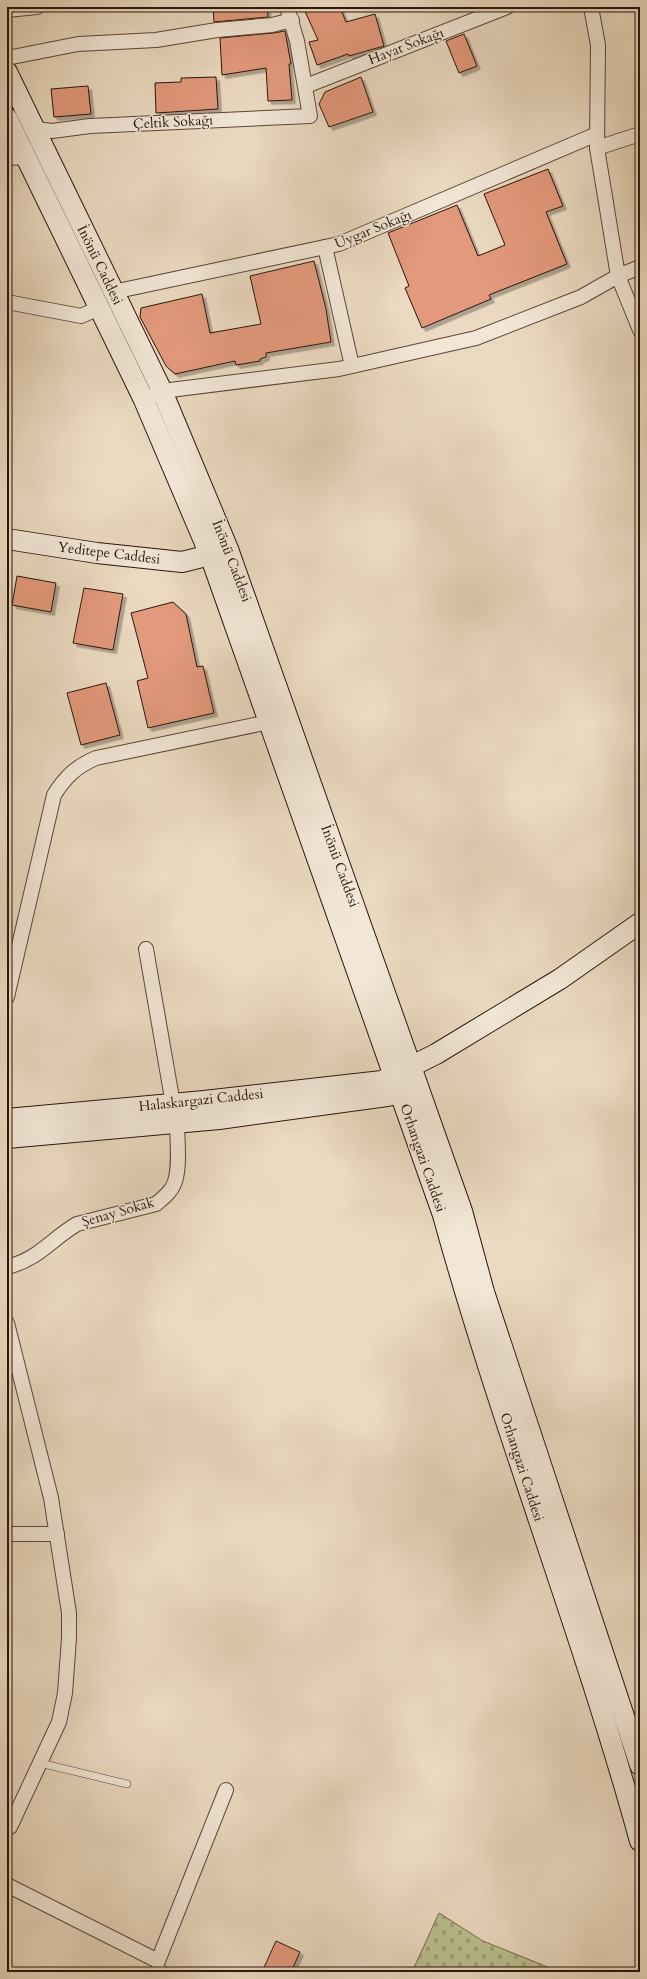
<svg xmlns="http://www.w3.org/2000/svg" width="647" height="1979" font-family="Cardo,serif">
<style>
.cemetery{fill:url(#cemetery-stones);stroke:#726a4e}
.building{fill:#e3997b;stroke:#29150c;filter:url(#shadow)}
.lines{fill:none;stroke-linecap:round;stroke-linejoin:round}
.lane-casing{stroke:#5a4639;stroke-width:8}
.street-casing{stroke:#5a4639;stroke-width:16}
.secondary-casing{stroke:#29150c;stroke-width:22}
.lane{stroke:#f2e7d7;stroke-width:7}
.street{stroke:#f2e7d7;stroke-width:14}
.secondary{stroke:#f2e7d7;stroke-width:20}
.labels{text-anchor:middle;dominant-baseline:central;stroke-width:3;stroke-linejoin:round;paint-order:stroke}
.street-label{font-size:14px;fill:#29150c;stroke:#f2e7d7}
</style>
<defs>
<pattern id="cemetery-stones" width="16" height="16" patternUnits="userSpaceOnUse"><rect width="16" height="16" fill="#bbbe90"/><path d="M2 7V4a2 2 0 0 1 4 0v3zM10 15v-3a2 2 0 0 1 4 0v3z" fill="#a1a27b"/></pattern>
<filter id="shadow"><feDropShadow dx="3.5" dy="3.5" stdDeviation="0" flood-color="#0004"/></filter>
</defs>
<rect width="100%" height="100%" fill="#ebdac1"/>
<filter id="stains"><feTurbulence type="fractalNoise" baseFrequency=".005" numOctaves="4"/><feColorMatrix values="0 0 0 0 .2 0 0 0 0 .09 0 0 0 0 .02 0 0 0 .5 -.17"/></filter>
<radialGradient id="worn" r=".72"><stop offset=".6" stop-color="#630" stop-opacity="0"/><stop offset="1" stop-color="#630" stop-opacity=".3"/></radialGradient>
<path class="cemetery" d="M439,1913l44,28 77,31h-148z"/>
<g class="building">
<path d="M213,7h54l1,10 -54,5z"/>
<path d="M303,7h37l6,15 29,-8 9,32 -35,10 -1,-2 -31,11 -8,-23 9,-2z"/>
<path d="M285,31l6,33h-2l3,36 -24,1 -2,-33 -44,7 -2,-37 53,-5z"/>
<path d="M464,34l13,32 -18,7 -13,-32z"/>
<path d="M216,77l2,32 -62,4 -1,-30 26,-1v-4z"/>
<path d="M361,77l12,35 -44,15 -10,-23 6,-12z"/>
<path d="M88,86l3,28 -37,3 -3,-28z"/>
<path d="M548,169l15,37 -17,6 21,52 -78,31 2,4 -69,29 -17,-40 4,-2 -21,-53 69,-28 21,51 27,-11 -21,-51z"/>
<path d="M314,261l12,48 5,33 -65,11v4l-6,2v2l-24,4 -1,-4 -60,13 -9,-8 -26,-49 1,-9 61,-14 8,39 51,-9 -11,-48z"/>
<path d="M17,576l39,7 -5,29 -39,-7z"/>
<path d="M84,588l39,6 -10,56 -40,-7z"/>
<path d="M173,602l13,12 11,53 6,-1 11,47 -66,15 -11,-47 11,-3 -17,-65z"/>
<path d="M106,683l14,52 -39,10 -14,-52z"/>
<path d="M276,1941l24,11 -9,20h-29z"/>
</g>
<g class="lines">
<defs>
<path id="lane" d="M40,1763l87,21"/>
<g id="street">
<path d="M591,7l7,38 -1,103 21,128 22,54"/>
<path d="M7,10l30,-3"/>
<path d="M7,58l71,-14 78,-4 61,-10 55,-5 20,-5"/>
<path d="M306,86l201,-79"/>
<path d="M36,129l16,2 38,-5 220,-10 -13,-75 -10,-34"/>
<path d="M597,148l43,-14"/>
<path d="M7,158l20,-1"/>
<path d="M325,247l27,119"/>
<path d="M113,292l226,-48 258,-110"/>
<path d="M7,302l74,14 18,-8"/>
<path d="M154,395l8,-4 177,-22 137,-31 105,-41 37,-21 22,-9"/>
<path d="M146,949l27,155"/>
<path d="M7,997l47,-202c11,-18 23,-29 42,-37l173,-36"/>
<path d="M7,1267c32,-8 43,-27 70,-43l79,-20c6,-5 14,-11 17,-18 8,-14 4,-47 4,-63"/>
<path d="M7,1323l44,175 18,115v25l-4,55 -6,29 -49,105"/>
<path d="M7,1534h50"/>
<path d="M7,1885l151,76 68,-171"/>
<path d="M158,1971l3,1"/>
</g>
<g id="secondary">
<path d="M7,72l155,319 66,158 234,662 22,81 156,473"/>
<path d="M7,118l137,282 66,155 233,660c58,211 139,415 197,626"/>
<path d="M7,539l90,14 85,9 28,-7"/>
<path d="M7,1119l197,-18 178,-20 54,-27 124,-75 80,-56"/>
<path d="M7,1138l212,-19 168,-23 27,-7"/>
</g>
</defs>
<use href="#lane" class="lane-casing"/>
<use href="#street" class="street-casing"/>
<use href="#secondary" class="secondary-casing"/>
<use href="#lane" class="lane"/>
<use href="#street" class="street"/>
<use href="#secondary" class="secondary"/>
</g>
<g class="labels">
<g class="street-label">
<text transform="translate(406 46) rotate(-21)">Hayat Sokağı</text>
<text transform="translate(173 122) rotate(-3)">Çeltik Sokağı</text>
<text transform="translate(373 229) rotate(-22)">Uygar Sokağı</text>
<text transform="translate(100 265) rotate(64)">İnönü Caddesi</text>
<text transform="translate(109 553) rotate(7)">Yeditepe Caddesi</text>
<text transform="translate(232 561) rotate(69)">İnönü Caddesi</text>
<text transform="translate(340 866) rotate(70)">İnönü Caddesi</text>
<text transform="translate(201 1100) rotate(-6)">Halaskargazi Caddesi</text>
<text transform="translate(423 1158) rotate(71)">Orhangazi Caddesi</text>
<text transform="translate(118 1212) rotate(-16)">Şenay Sokak</text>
<text transform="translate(522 1467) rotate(72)">Orhangazi Caddesi</text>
</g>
</g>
<rect width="647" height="1979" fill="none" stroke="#ebdac1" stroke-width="24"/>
<rect x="8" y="8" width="631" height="1963" fill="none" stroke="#29150c" stroke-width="2"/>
<rect x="12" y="12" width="623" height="1955" fill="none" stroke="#29150c"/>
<rect width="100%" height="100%" filter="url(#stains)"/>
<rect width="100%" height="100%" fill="url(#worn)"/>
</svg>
